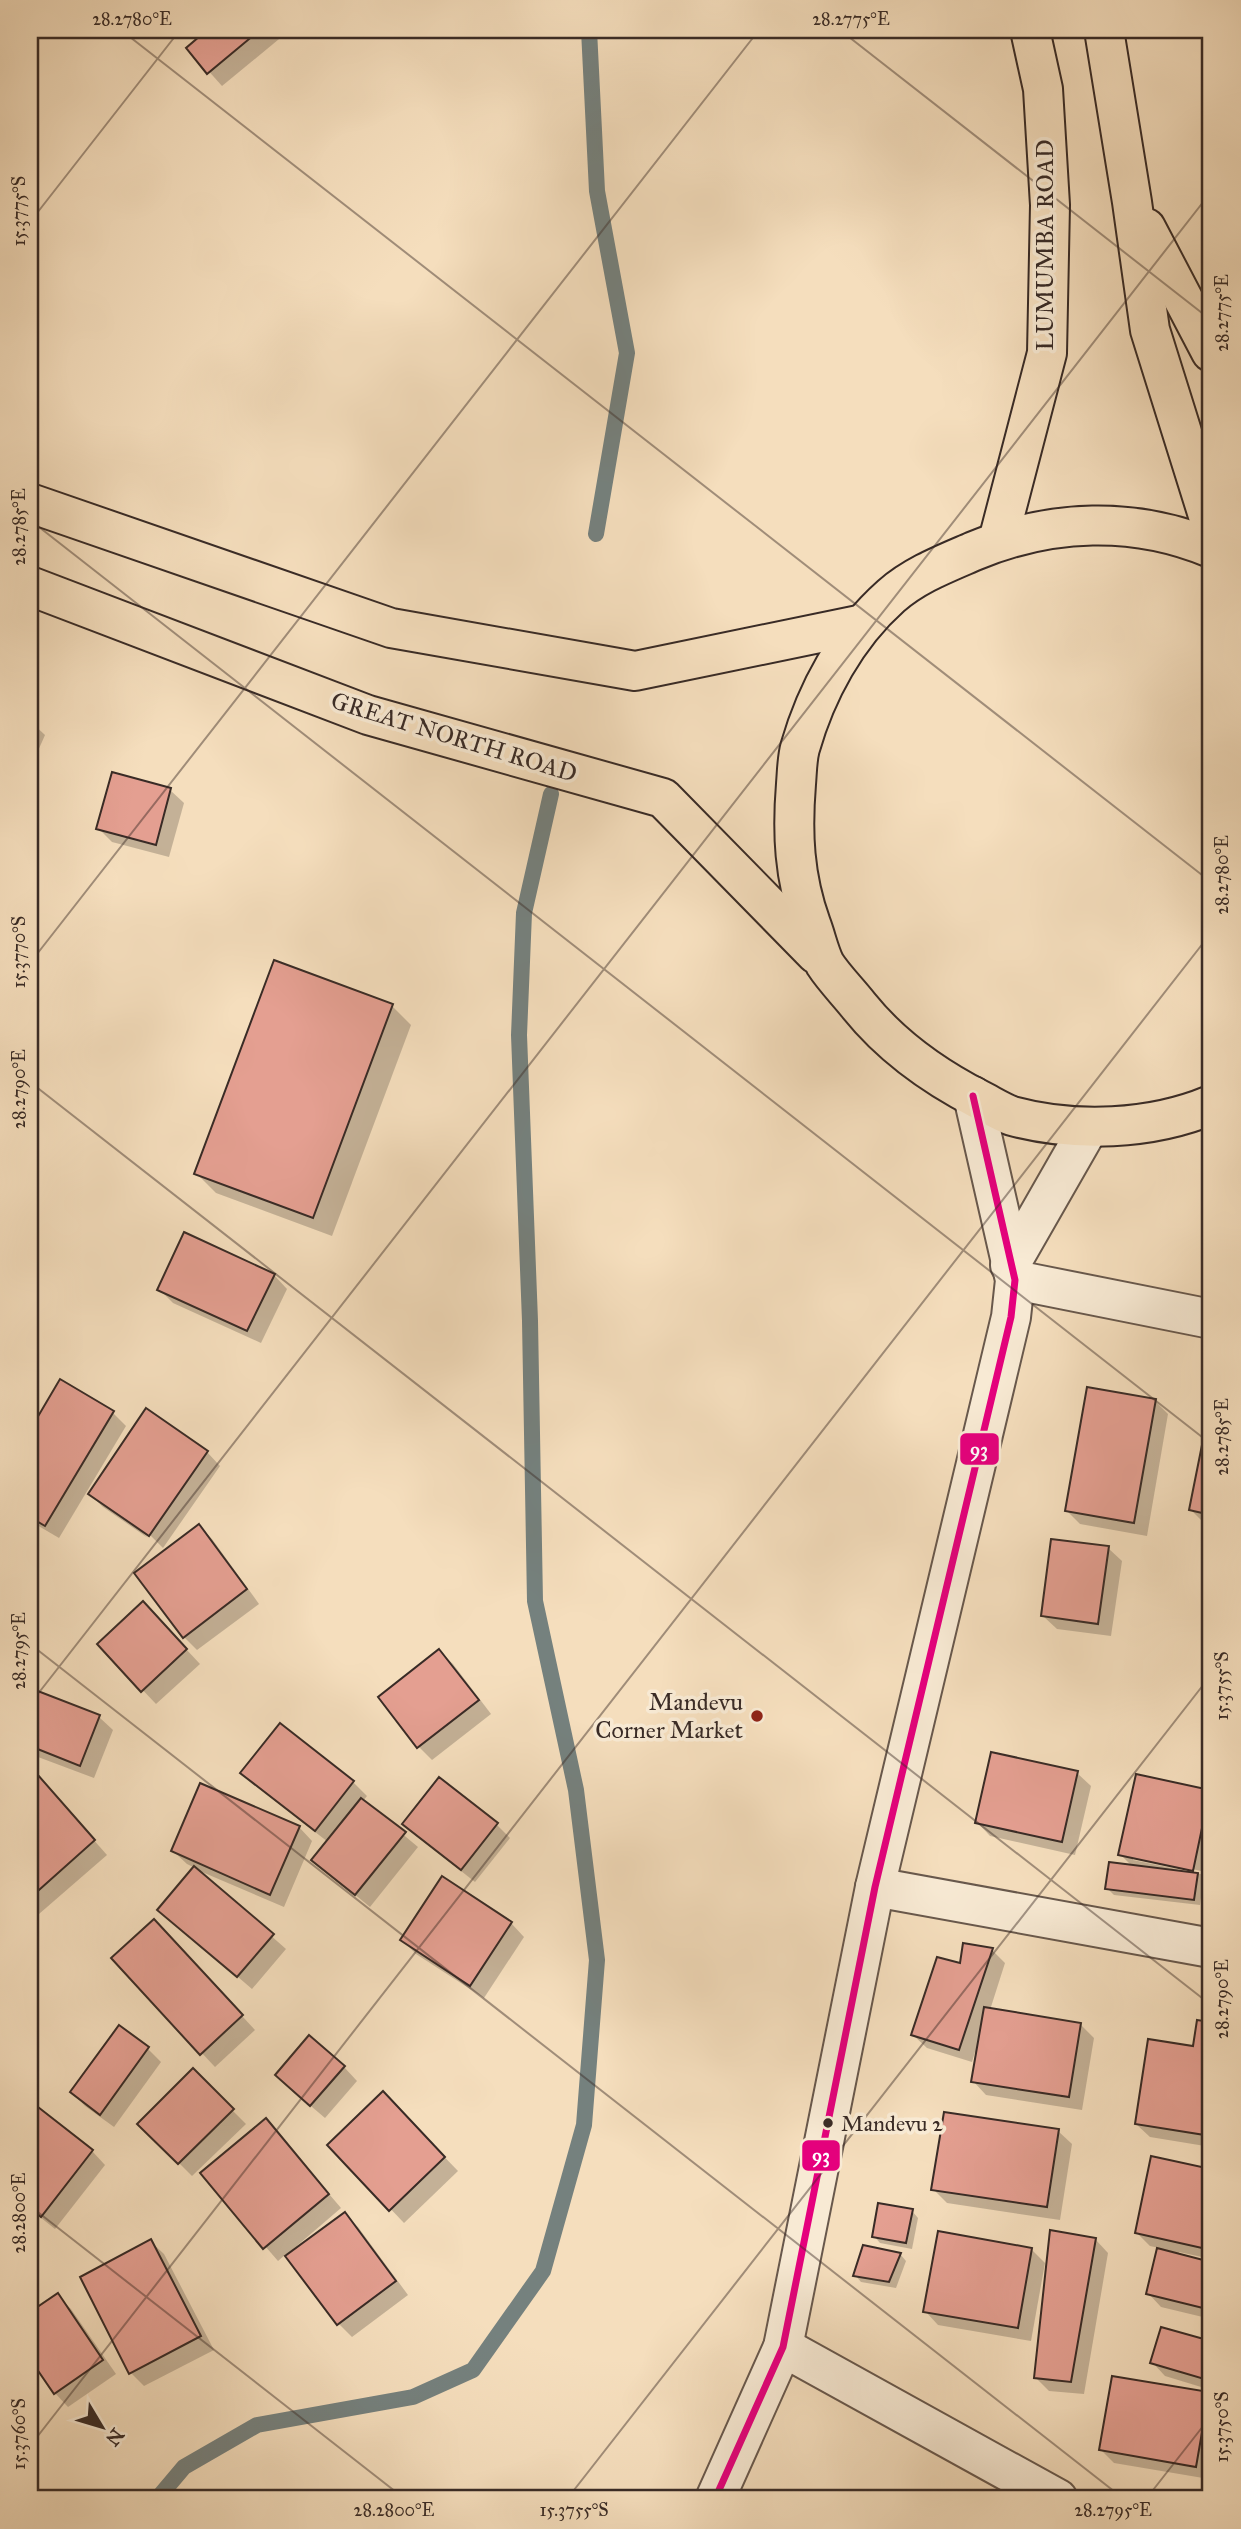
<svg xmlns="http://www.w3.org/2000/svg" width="1241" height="2529" font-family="'IM FELL Great Primer',serif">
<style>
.shadow{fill:#0003;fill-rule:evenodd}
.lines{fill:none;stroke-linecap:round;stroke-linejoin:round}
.stream{stroke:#75817e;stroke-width:16}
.building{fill:#e49f91;stroke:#392b26;stroke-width:2}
.minor-casing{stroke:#68584c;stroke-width:42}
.major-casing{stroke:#392b26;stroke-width:42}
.minor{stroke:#f8ead4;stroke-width:38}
.major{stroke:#f5debd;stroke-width:38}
.bus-1-casing{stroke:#f8ead4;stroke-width:12}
.bus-1{stroke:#e5007d;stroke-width:7}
.ticks{fill:none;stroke:#392b26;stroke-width:2;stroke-opacity:0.45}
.poi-dot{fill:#8f2418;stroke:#f8ead4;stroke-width:2.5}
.bus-dot{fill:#392b26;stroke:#f8ead4;stroke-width:2.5}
.labels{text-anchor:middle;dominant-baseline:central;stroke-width:7;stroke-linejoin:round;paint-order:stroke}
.bus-label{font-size:22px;fill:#392b26;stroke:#f8ead4;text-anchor:start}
.street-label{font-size:24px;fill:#392b26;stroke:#f8ead4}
.poi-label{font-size:24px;fill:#392b26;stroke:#f8ead4;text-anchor:end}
.line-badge{stroke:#f8ead4;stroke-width:2.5}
.badge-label{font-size:19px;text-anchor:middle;font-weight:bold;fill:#fff}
.neatline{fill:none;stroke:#392b26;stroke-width:2.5}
.ticks-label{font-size:18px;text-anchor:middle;fill:#392b26}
</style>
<rect width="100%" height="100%" fill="#f5debd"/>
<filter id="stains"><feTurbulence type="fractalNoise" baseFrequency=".00286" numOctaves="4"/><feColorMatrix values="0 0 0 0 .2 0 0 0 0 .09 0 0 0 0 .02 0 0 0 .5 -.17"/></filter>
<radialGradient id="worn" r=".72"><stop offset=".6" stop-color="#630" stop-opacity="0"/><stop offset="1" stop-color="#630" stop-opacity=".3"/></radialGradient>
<g class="shadow">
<path d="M210,30h80l-68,56 -34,-38z"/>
<path d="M30,721l15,14 -15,34z"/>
<path d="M170,790l14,13 -15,54 -57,-15 -14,-14z"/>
<path d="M392,1006l19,19 -79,211 -116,-43 -20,-20z"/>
<path d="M274,1275l13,14 -26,54 -88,-40 -14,-14z"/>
<path d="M61,1382l52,31 13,13 -67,112 -29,-17v-87z"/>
<path d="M1155,1401l13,13 -21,122 -67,-12 -14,-14z"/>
<path d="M1207,1432l4,1v97l-20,-20z"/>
<path d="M207,1452l13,14 -57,82 -19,-19 -3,2 7,7 -45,-31 -13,-13z"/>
<path d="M199,1526l13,13 47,65 -62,46 -13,-13z"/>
<path d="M1108,1548l14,13 -11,75 -54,-7 -14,-13z"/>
<path d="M156,1617l44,47 -44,40 -57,-60z"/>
<path d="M439,1651l14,13 38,50 -59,46 -13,-13 -38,-49z"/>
<path d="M30,1690l69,27 14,13 -19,48 -64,-24z"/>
<path d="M280,1725l73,57 14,14 -4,5 55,46 -48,60 -57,-47 15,-18 -72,-56 -13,-13z"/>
<path d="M30,1768l77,87 -68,59 -9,-9z"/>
<path d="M1077,1773l14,13 -16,69 -85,-19 -13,-14z"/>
<path d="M1209,1792l2,1v65l-5,25h-3l-3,22 -86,-10 -7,-7 25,-22 -12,-12zM1133,1856l68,15v3l-68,-14z"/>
<path d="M404,1824h92l14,14 -35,44 -57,-45z"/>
<path d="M299,1827l13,14 -28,66 -89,-38 91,80 -34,40 -92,-79 35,-42 -8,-4 -14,-13z"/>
<path d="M511,1923l13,14 -40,61 -68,-44 -14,-14z"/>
<path d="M167,1935l88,95 -40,37 -102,-109z"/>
<path d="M992,1950l13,13 -15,47 91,15 13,13 -12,72 -96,-15 -13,-14 5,-28 -3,-1 -3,10 -45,-14 -14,-13 48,-70z"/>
<path d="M1199,2022l12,2v123l-61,-10 -14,-13 58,-76z"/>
<path d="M148,2049l13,13 -47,65 -29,-21 -13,-14z"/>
<path d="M344,2067l13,14 -32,37 -34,-29z"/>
<path d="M193,2071l53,53 -54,52 -52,-52z"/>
<path d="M396,2107l62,64 -54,52 -74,-78z"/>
<path d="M38,2109l54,42 13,14 -50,64 -25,-20v-90z"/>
<path d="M266,2120l75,88 -49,42 1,2 51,-38 14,13 50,68 -56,42 -13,-13 -53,-70 -8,7 -76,-88z"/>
<path d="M1058,2131l14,13 -12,76 -113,-17 -14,-14z"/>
<path d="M1152,2158l59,13v88l-32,-7 -1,4 33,8v55l-50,-12 -13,-14 11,-45 -9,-2 -13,-13z"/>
<path d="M912,2211l6,7 -6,31 -32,-6 -6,-7z"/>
<path d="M30,2234l5,5 -5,6z"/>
<path d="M1095,2239l13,14 -24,141 -35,-3 -14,-14z"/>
<path d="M150,2241l14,13 50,96 -70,36 -14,-14z"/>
<path d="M1031,2249l14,14 -14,78 -93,-16 -13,-14z"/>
<path d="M900,2254l6,7 -10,27 -35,-6 -6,-7z"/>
<path d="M57,2295l14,14 45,65 -48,33 -13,-14 -25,-37v-42z"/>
<path d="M1162,2329l49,14v47l-46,-14 -13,-14z"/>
<path d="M1208,2394l3,3v70l-2,12 -95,-16 -13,-13z"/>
</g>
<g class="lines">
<g class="stream">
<path d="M589,30l8,161 30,162 -31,181"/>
<path d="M157,2499l27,-32 73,-42 156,-28 60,-27 70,-99 41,-146 13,-165 -21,-170 -41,-189 -5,-280 -11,-286 5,-122 27,-119"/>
</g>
</g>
<g class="building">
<path d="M207,30h53l-53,44 -21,-26z"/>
<path d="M112,772l59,16 -15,57 -60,-16z"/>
<path d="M274,960l119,44 -80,214 -119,-44z"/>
<path d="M184,1232l91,42 -28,57 -90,-41z"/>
<path d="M60,1379l54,32 -69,115 -15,-9v-87z"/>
<path d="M1087,1387l69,12 -22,124 -69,-12z"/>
<path d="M146,1408l62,43 -59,85 -61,-42z"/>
<path d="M1205,1430l6,1v84l-22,-5z"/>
<path d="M199,1524l48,65 -64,49 -49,-65z"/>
<path d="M1051,1539l58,7 -11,78 -57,-8z"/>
<path d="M143,1601l44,48 -46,43 -44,-48z"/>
<path d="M439,1649l40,51 -62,48 -39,-51z"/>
<path d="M30,1688l70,27 -20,51 -50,-20z"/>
<path d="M280,1723l74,58 -39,50 -75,-58z"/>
<path d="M991,1752l87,19 -16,71 -87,-19z"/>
<path d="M30,1766l65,74 -65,58z"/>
<path d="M1136,1774l74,16 -17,81 -75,-16z"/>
<path d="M439,1777l59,46 -37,47 -59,-46z"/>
<path d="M200,1783l100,43 -30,69 -99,-44z"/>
<path d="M361,1798l45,34 -51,63 -44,-35z"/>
<path d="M1109,1862l89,11 -4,27 -89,-11z"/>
<path d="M194,1866l80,68 -37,43 -80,-67z"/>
<path d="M442,1876l70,46 -42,64 -70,-46z"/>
<path d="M154,1919l89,96 -43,40 -89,-97z"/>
<path d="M963,1943l30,5 -34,102 -48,-15 26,-78 23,6z"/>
<path d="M984,2007l97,16 -12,74 -98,-15z"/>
<path d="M1197,2020l14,2v114l-76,-12 13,-85 45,7z"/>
<path d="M119,2025l30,22 -49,68 -30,-23z"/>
<path d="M309,2035l36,31 -35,40 -35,-31z"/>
<path d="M193,2068l41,41 -56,55 -41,-40z"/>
<path d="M383,2091l62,66 -56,54 -62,-66z"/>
<path d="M38,2107l55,43 -52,67 -11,-9v-91z"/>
<path d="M944,2112l115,17 -12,78 -116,-17z"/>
<path d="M266,2118l63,76 -66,55 -63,-76z"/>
<path d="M1151,2156l60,13v81l-76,-17z"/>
<path d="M878,2203l35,6 -7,34 -34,-6z"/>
<path d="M345,2212l51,69 -59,44 -52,-69z"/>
<path d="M1050,2230l46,8 -25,144 -37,-4z"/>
<path d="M938,2231l94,17 -14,80 -95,-16z"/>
<path d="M151,2239l50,97 -72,38 -49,-97z"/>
<path d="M863,2245l38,8 -12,29 -36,-6z"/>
<path d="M1157,2248l54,14v48l-65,-16z"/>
<path d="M58,2293l45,67 -49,34 -24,-35v-47z"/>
<path d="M1161,2327l50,14v40l-61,-18z"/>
<path d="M1112,2376l97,16 -13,75 -97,-17z"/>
</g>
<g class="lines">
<defs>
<g id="minor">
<path d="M1010,1265l79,-138"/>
<path d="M1015,1280l196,39"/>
<path d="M875,1887l336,61"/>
<path d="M783,2347l275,152"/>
<path d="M715,2499l68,-152 92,-460 136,-570 4,-37 -42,-184"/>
</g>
<g id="major">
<path d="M1104,30l28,172 18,128 61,195"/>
<path d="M1146,228l65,124"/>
<path d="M30,503l361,125 244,43 228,-47"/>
<path d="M998,541l49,-188 3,-148 -7,-116 -13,-59"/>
<path d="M1211,548c-77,-32 -160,-29 -237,3 -30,13 -59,24 -83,45 -45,40 -75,96 -91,152 -3,11 -3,24 -4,36 -4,49 -2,93 15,140 5,13 8,28 14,40 9,14 23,28 34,42 33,41 74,70 121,94 10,5 21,12 32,16 63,17 139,14 199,-11"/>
<path d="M30,586l338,129 295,83 153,156"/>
</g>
</defs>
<use href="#minor" class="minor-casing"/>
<use href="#major" class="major-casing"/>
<use href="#minor" class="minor"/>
<use href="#major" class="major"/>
<defs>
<path id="bus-1" d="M715,2499l68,-152 92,-460 136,-570 4,-37 -42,-184"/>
</defs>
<use href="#bus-1" class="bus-1-casing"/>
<use href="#bus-1" class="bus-1"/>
</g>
<path class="ticks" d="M121,30l1090,852M840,30l371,290M30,222l150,-192M30,520l1181,924M30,963l729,-933M30,1082l1181,923M30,1644l1094,855M30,1704l1181,-1512M30,2206l375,293M30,2446l1181,-1513M567,2499l644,-824M1146,2499l65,-83"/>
<circle class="poi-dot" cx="757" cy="1716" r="7"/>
<circle class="bus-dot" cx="828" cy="2123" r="6"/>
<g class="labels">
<g class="bus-label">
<text x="841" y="2123">Mandevu 2</text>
</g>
<g class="street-label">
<text transform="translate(1045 245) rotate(-90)">LUMUMBA ROAD</text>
<text transform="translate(454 737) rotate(17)">GREAT NORTH ROAD</text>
</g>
<g class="poi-label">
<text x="743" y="1702">Mandevu<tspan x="743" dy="28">Corner Market</tspan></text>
</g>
</g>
<g class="line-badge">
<rect x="959" y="1432" width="41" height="34" rx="7" fill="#e5007d"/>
<rect x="801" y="2139" width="40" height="33" rx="7" fill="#e5007d"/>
</g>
<g class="badge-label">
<text x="979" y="1456">93</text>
<text x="821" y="2162">93</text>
</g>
<rect width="1241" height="2529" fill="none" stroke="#f5debd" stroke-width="77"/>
<g transform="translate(102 2427) rotate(128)" stroke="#f8ead4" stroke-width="5" paint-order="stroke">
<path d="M0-5L12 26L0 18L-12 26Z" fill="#392b26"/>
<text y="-10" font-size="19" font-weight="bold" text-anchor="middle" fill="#392b26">N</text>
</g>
<rect x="38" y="38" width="1164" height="2452" class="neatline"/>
<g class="ticks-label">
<text x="132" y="25">28.2780°E</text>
<text x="851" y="25">28.2775°E</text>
<text transform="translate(19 211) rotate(-90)" y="6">15.3775°S</text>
<text transform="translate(1222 313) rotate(-90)" y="6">28.2775°E</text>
<text transform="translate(19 527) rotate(-90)" y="6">28.2785°E</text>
<text transform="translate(1222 875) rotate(-90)" y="6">28.2780°E</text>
<text transform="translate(19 952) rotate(-90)" y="6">15.3770°S</text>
<text transform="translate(19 1089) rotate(-90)" y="6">28.2790°E</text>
<text transform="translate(1222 1437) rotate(-90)" y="6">28.2785°E</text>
<text transform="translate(19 1651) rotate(-90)" y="6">28.2795°E</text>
<text transform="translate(1222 1686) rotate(-90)" y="6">15.3755°S</text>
<text transform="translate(1222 1999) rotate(-90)" y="6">28.2790°E</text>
<text transform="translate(19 2213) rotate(-90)" y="6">28.2800°E</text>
<text transform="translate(1222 2427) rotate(-90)" y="6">15.3750°S</text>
<text transform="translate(19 2434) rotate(-90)" y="6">15.3760°S</text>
<text x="394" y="2516">28.2800°E</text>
<text x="574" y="2516">15.3755°S</text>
<text x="1113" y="2516">28.2795°E</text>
</g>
<rect width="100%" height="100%" filter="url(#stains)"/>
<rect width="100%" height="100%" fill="url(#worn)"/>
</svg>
